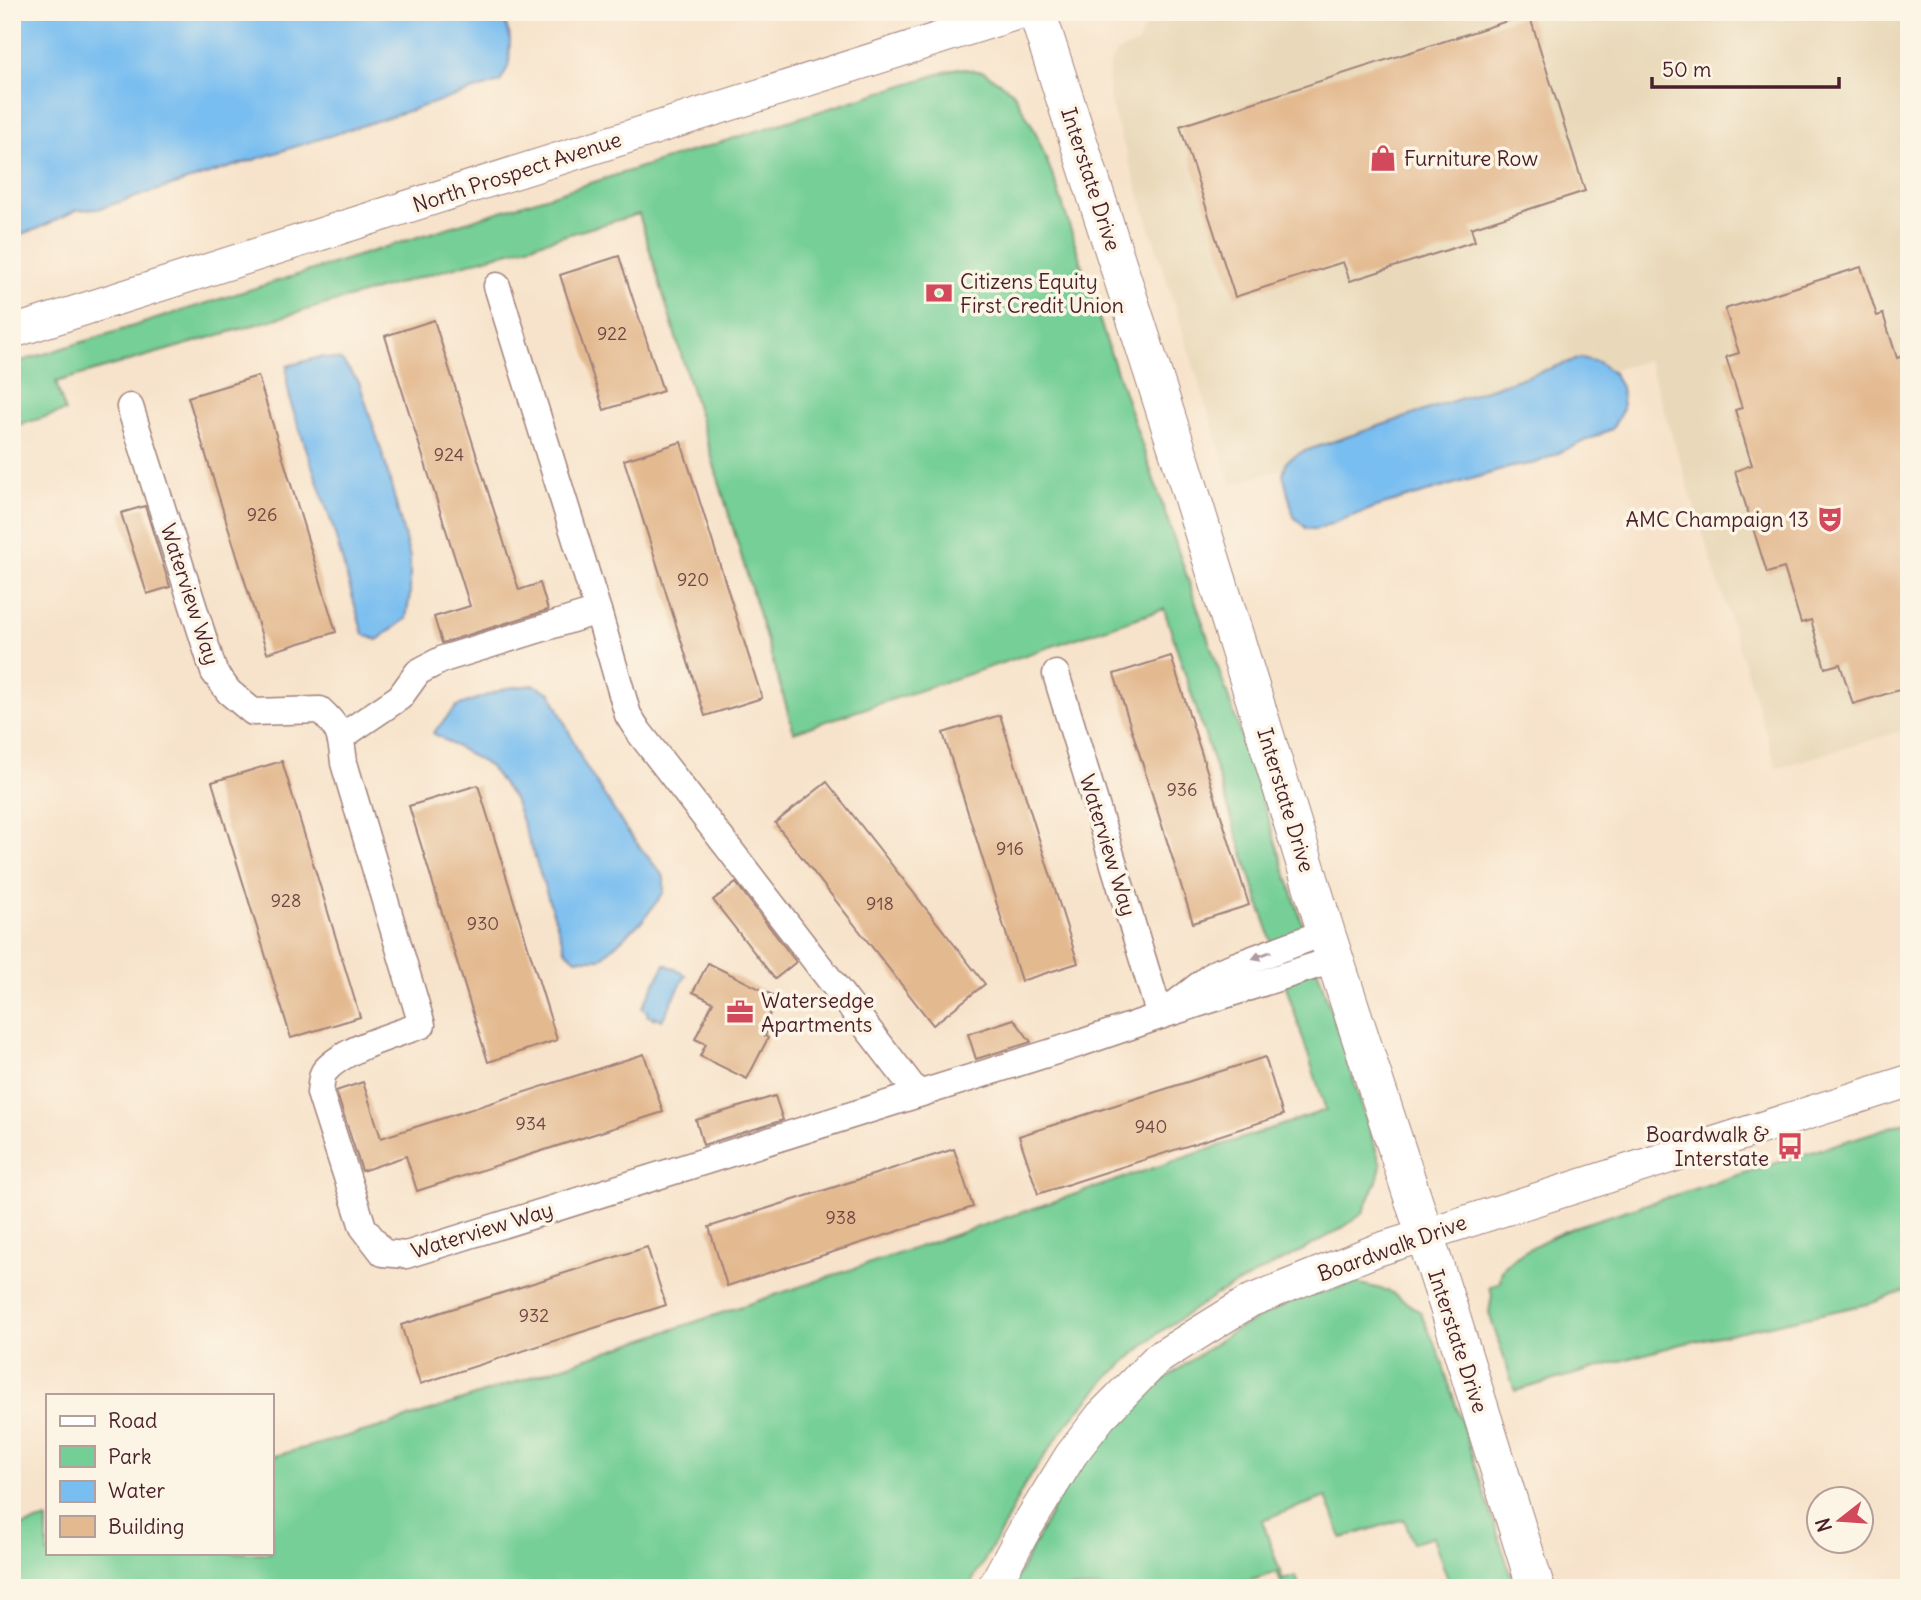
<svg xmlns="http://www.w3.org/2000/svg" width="1921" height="1600" font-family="Delius,sans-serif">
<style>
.built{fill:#e9d9ba}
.green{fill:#74cf96;stroke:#5f7760;stroke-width:2}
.water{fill:#79bef0;stroke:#626e8e;stroke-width:2}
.building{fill:#e3b990}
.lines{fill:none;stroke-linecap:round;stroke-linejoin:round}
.minor-casing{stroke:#a0817b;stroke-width:29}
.tertiary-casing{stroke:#a0817b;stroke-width:34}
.secondary-casing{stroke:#a0817b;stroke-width:39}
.minor{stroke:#fff;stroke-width:26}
.tertiary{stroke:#fff;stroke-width:32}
.secondary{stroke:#fff;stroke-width:37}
.oneway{fill:#ae9aa0}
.labels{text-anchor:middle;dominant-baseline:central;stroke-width:7;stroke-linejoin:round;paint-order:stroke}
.number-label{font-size:18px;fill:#704644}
.poi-label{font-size:21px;fill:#4a1f2b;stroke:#fcf5e5;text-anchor:start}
.street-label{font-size:21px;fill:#4a1f2b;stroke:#fcf5e5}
</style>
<rect width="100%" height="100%" fill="#fcf5e5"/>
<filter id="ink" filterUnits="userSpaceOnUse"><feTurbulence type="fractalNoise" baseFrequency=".0143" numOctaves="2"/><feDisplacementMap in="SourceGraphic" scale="14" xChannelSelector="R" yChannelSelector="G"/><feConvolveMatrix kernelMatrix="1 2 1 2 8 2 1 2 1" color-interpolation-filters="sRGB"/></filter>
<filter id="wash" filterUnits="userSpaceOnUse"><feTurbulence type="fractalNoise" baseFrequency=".00686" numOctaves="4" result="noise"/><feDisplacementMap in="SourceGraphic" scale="28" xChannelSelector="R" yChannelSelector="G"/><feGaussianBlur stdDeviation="1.57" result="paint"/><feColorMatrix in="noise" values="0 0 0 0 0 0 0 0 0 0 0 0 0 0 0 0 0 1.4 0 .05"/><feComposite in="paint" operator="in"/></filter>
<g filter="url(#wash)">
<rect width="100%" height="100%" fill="#f7e3cb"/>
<path class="built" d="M1207,12h702v717l-132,39 -129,-408 -417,124 -121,-382 -2,-20 2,-18 6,-12 21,-8 8,-16 44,-15 11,1z"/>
<g class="green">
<path d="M958,68l26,4 29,20 22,39 21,53 49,153 131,383 145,445 -4,16 -14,32 -22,16 -38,21 -86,44 -60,40 -49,43 -42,48 -41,59 -23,46 -34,58h-956v-59l35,-10v34h224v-96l117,-32 938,-315 -162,-501 -370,123 -155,-518 -583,168 9,29 -53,16v-63z"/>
<path d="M1909,1121v168l-37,14 -195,42 -162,46 -26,-78 3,-18 -2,-8 10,-5c1,-3 0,-7 2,-11 7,-16 58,-38 75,-45z"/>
<path d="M1356,1283l33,8 31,21 19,41 76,235h-64l-18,-51 -20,6 -9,-24 -62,19 -16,-41 -64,23 21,60 13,-4 4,12h-17l-6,-16 -50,16h-216l46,-87 42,-60 40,-44 94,-66 64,-32z"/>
</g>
<g class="water">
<path d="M12,12h490l8,25 -1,28 -9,17 -402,127 -21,1 -40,19 -25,8z"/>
<path d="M320,357l21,3 18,22 26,80 25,96v36l-4,25 -29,21 -14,-6 -31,-110 -41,-120 -4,-22v-16z"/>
<path d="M1581,358l17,4 15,11 8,14 2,22 -11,20 -76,34 -24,4 -136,40 -59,22h-10l-13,-12 -11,-43 4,-13 15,-9z"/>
<path d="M534,685l17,8 32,69 44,69 37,46v15l-21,28 -43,39h-24l-11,-10 -31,-94 -20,-56 -25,-33 -56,-33 24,-27 50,-18z"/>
<path d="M665,964l21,11 -24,45 -7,-4 -1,3 -7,-4 1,-3 -6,-4z"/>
</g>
<g id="blocks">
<g class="building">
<path d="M1529,14l56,177 -114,37 4,13 -125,40 -7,-19 -108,35 -55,-171z"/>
<path d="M619,256l44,135 -59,19 -44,-135z"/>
<path d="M1861,267l16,49 6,-2 14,44 12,-4v333l-56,17 -13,-40 -15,4 -14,-48 -10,3 -17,-55 -17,5 -32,-102 17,-6 -17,-55 7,-2 -16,-51 13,-4 -14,-44z"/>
<path d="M434,320l85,270 21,-7 8,27 -106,33 -8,-26 36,-11 -85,-270z"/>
<path d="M258,376l78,256 -69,21 -79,-256z"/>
<path d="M681,442l81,256 -57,18 -81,-256z"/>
<path d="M145,506l25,81 -23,7 -26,-81z"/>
<path d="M1171,656l78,249 -56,18 -79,-249z"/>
<path d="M1000,715l78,248 -57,18 -78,-248z"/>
<path d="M282,761l78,256 -69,21 -79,-256z"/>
<path d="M827,782l158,202 -52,41 -158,-202z"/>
<path d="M478,785l79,255 -69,22 -79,-256z"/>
<path d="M736,883l60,79 -21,17 -62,-79z"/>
<path d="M708,963l70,35 -12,23 5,2 -6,13 3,2 -21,41 -47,-23 6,-12 -11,-5 18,-37 -20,-10z"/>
<path d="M1014,1019l17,23 -55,17 -8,-25z"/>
<path d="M644,1054l19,58 -246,79 -11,-35 -44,15 -26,-80 27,-9 18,56z"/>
<path d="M1265,1057l18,58 -245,79 -19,-58z"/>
<path d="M775,1096l8,24 -80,25 -7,-25z"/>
<path d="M954,1149l19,58 -246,79 -18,-59z"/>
<path d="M647,1247l19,58 -246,79 -19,-59z"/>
</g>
</g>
</g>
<g filter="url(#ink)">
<use href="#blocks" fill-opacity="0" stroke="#a0817b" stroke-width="2"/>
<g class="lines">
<defs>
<g id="minor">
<path d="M497,286l101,325 30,104 11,17 279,362"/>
<path d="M130,407l84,265 15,20 24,20 67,-2c21,19 21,26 24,53l78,262c-27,10 -80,24 -98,47 -3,5 -3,14 -4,21l43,134 20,26 23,2 672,-211 82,-28 176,-57"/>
<path d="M1056,674l104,342"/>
<path d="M341,737l59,-40 18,-25 25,-13 155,-48"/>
<path d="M1175,1004l40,-31 111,-41"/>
</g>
<g id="tertiary">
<path d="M12,332l1010,-320"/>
<path d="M993,1588l31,-57 47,-76 30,-39 56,-57 93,-58 127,-51 532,-169"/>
</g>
<path id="secondary" d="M1037,12l144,449 145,471 123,377 87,279"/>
</defs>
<use href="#minor" class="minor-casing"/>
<use href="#tertiary" class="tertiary-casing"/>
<use href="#secondary" class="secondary-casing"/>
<use href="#minor" class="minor"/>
<use href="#tertiary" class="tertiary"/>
<use href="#secondary" class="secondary"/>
</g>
<defs><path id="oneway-solid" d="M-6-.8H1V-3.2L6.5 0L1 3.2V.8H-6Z" transform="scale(1.75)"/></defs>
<use class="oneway" href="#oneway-solid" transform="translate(1262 955) rotate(159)"/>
</g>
<defs>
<symbol id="shop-bare" viewBox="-9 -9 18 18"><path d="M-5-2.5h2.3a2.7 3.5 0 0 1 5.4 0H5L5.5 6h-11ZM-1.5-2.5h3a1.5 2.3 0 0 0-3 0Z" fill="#d1495b" stroke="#fcf5e5" stroke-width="2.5" paint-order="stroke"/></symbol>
<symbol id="bank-bare" viewBox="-9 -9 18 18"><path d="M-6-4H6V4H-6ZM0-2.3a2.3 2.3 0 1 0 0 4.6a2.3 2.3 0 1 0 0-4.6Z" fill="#d1495b" stroke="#fcf5e5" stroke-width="2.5" paint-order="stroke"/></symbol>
<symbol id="theatre-bare" viewBox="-9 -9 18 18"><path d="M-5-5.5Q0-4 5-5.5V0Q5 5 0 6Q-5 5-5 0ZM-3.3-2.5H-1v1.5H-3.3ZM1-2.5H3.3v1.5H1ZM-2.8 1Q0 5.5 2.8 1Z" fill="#d1495b" stroke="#fcf5e5" stroke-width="2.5" paint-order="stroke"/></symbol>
<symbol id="office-bare" viewBox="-9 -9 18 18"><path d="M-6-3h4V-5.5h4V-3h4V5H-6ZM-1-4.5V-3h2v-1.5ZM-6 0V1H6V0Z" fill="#d1495b" stroke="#fcf5e5" stroke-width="2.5" paint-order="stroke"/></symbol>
<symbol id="bus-bare" viewBox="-9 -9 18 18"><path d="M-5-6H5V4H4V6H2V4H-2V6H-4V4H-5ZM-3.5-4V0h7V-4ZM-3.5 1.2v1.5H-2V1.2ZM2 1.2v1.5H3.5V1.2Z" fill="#d1495b" stroke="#fcf5e5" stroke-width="2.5" paint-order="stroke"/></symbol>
</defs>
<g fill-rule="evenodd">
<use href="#shop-bare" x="1364" y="139" width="38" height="38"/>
<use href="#bank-bare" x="920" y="274" width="38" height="38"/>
<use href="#theatre-bare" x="1811" y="500" width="38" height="38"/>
<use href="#office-bare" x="721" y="993" width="38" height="38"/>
<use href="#bus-bare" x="1771" y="1127" width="38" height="38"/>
</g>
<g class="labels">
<g class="number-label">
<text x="612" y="333">922</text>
<text x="449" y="454">924</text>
<text x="262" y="514">926</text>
<text x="693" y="579">920</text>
<text x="1182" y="789">936</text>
<text x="1010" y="848">916</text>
<text x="286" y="900">928</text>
<text x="880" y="903">918</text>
<text x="483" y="923">930</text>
<text x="531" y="1123">934</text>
<text x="1151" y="1126">940</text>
<text x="841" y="1217">938</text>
<text x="534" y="1315">932</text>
</g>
<g class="poi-label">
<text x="1404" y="158">Furniture Row</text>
<text x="960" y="281">Citizens Equity<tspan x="960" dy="24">First Credit Union</tspan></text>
<text x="1809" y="519" text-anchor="end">AMC Champaign 13</text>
<text x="761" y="1000">Watersedge<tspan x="761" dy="24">Apartments</tspan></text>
<text x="1769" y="1134" text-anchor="end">Boardwalk &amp;<tspan x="1769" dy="24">Interstate</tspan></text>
</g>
<g class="street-label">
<text transform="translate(517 172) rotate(-18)">North Prospect Avenue</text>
<text transform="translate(1091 179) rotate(72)">Interstate Drive</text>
<text transform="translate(190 594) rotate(72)">Waterview Way</text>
<text transform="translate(1286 800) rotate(73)">Interstate Drive</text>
<text transform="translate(1108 845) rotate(73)">Waterview Way</text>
<text transform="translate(482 1230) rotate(-17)">Waterview Way</text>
<text transform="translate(1392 1248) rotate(-20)">Boardwalk Drive</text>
<text transform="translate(1458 1341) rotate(72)">Interstate Drive</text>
</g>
</g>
<rect width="1921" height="1600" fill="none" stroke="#fcf5e5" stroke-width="42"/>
<rect x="46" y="1394" width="228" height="161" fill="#fcf5e5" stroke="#b59f9b" stroke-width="2"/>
<rect x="60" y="1416" width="35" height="10" fill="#ffffff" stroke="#b59f9b" stroke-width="2"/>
<text x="108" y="1428" font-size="21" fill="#4a1f2b">Road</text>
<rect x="60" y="1446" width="35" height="21" fill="#74cf96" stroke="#b59f9b" stroke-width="2"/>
<text x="108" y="1464" font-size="21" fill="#4a1f2b">Park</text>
<rect x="60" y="1481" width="35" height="21" fill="#79bef0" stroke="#b59f9b" stroke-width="2"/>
<text x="108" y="1498" font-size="21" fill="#4a1f2b">Water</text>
<rect x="60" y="1516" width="35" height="21" fill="#e3b990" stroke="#b59f9b" stroke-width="2"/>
<text x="108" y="1534" font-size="21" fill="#4a1f2b">Building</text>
<g transform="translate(1840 1520) rotate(253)"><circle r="33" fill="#fcf5e5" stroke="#b59f9b" stroke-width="2"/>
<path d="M0-5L12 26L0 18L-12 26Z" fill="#d1495b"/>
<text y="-10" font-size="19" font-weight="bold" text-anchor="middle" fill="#4a1f2b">N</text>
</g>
<path d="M1652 77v10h187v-10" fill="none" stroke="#4a1f2b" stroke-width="3.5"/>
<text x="1662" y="77" font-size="21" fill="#4a1f2b" stroke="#fcf5e5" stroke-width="5" paint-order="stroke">50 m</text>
</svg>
